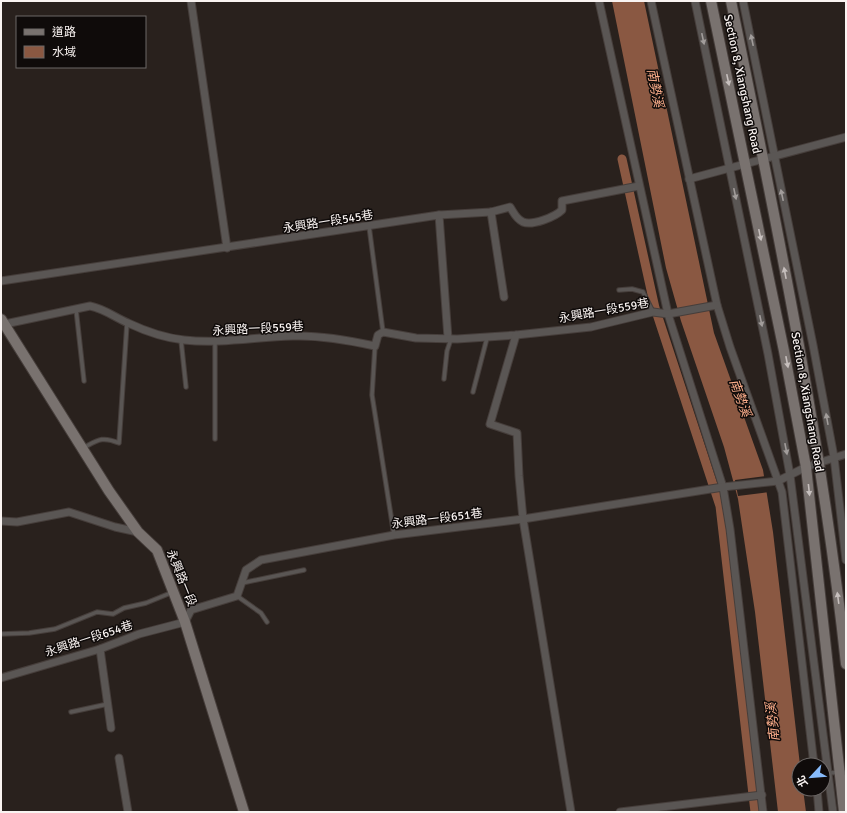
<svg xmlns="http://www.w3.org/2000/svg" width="847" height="813" font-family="Signika,'Noto Sans TC',sans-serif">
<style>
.water{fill:#8a5842}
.pier{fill:#29211d}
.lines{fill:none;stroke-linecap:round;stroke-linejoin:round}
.canal{stroke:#8a5842;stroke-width:9}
.lane-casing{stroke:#463e3b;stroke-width:5.5}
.street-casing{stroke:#463e3b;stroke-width:9}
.secondary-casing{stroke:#463e3b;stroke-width:12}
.lane{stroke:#5a5654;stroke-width:3.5}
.street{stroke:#5a5654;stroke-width:7}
.secondary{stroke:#79726f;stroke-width:10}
.oneway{fill:#a29d9b}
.oneway2{fill:#c6bfbd}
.labels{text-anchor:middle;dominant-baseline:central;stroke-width:3;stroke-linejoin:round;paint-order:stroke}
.street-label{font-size:12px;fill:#f9f3f1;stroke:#0f0b0a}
.water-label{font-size:13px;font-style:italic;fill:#ffb08d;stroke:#0f0b0a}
</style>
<rect width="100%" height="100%" fill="#29211d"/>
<path class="water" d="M612,1h32l70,332 49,137 10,62 27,233 -1,24h4l3,23h-28l-23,-200 -17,-113 -14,-52 -43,-126 -15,-53z"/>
<path class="pier" d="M766,476l3,16 -31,4 -3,-16z"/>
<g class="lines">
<path class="canal" d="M622,159l33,149 65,198 35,306"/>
<defs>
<g id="lane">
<path d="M369,226l14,106"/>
<path d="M619,290l13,-1 11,3 10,20"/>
<path d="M76,309l8,72"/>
<path d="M181,340l5,47"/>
<path d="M215,343v96"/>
<path d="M375,346l-3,49 22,140"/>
<path d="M444,379l3,-28 4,-12"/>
<path d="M473,392l14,-54"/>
<path d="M83,448c15,-8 19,-12 36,-5l8,-120"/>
<path d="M242,583l62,-13"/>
<path d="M237,596l24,17 6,9"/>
<path d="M1,634l28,-1 26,-4 42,-17 16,2 11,-6 22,-5 27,-11"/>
<path d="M71,712l37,-8"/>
<path d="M829,773l17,-1"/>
</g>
<g id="street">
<path d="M191,1l36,247"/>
<path d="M599,1l69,313 55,173 7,42 33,283"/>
<path d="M651,1l66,304 13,42 52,145 32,273"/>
<path d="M695,1l73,353 22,121 43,337"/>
<path d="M743,1l70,344 21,112 12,103"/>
<path d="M689,179l157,-42"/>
<path d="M491,212l13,85"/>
<path d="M439,215l9,123"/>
<path d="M1,281l438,-66 52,-3 19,-5c4,6 6,12 13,15 9,4 32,-5 39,-12v-9l77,-15"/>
<path d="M5,324l85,-18c15,3 24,11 38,17 17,8 37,15 56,17 37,4 72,-3 109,-4 28,-1 55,4 82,10l3,-11 5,-3 33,6 41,1 59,-4 75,-8 62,-15 15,2 49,-9"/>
<path d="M516,335l-26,89 27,9 2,43 4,43 48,293"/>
<path d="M1,521l16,1 52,-10 46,15 23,5"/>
<path d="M100,649l11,79"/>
<path d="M1,678l99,-29 39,-15 46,-12 6,-12 46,-14 9,-26 15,-10 133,-25 129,-16 200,-32 55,-6 28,-14 40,-13"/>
<path d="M119,758l9,54"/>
<path d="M817,789l2,23"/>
<path d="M620,812l142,-17"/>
</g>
<g id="secondary">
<path d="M711,1l73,350 22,116 38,345"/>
<path d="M731,1c45,220 91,440 115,663"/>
<path d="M1,319l108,172 29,41 19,18 28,72 59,190"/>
</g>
</defs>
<use href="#lane" class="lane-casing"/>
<use href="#street" class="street-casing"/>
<use href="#secondary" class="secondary-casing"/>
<use href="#lane" class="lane"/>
<use href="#street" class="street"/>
<use href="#secondary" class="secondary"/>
</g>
<defs><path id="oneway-solid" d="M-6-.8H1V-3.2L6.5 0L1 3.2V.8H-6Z"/></defs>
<g class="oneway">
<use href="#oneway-solid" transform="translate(703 39) rotate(78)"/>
<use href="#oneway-solid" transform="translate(752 40) rotate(-102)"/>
<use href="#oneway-solid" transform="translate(735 194) rotate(78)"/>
<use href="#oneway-solid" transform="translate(782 195) rotate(-102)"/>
<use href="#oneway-solid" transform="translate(761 321) rotate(78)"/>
<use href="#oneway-solid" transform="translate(827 419) rotate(-100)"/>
<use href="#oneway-solid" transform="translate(786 449) rotate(79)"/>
</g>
<g class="oneway2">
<use href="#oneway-solid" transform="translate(728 80) rotate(78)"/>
<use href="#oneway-solid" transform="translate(760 235) rotate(78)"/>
<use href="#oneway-solid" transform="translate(785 273) rotate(-101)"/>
<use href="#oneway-solid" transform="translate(787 362) rotate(79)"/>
<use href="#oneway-solid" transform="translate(809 490) rotate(84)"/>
<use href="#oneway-solid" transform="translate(838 598) rotate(-98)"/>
</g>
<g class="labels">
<g class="street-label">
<text transform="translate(742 84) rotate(78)">Section 8, Xiangshang Road</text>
<text transform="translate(328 222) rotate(-9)">永興路一段545巷</text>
<text transform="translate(604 311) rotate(-10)">永興路一段559巷</text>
<text transform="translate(258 329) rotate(-3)">永興路一段559巷</text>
<text transform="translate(807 402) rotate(80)">Section 8, Xiangshang Road</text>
<text transform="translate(437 519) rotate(-7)">永興路一段651巷</text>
<text transform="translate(181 578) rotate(68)">永興路一段</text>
<text transform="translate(89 639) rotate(-18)">永興路一段654巷</text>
</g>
<g class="water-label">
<text transform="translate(655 88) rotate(79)">南勢溪</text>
<text transform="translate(740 398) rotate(70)">南勢溪</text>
<text transform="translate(773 722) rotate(-96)">南勢溪</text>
</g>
</g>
<rect width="847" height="813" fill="none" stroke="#f9f3f1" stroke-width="4"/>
<rect x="16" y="16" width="130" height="52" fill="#0f0b0a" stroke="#6d6866"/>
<rect x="24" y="29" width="20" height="6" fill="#79726f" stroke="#6d6866"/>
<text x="52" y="36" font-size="12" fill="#f9f3f1">道路</text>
<rect x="24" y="46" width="20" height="12" fill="#8a5842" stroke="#6d6866"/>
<text x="52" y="56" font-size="12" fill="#f9f3f1">水域</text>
<g transform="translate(811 777) rotate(244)"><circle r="19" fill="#0f0b0a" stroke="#6d6866"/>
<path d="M0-3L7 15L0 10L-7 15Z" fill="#87bbfb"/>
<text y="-6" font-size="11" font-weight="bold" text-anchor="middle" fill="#f9f3f1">北</text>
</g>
</svg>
